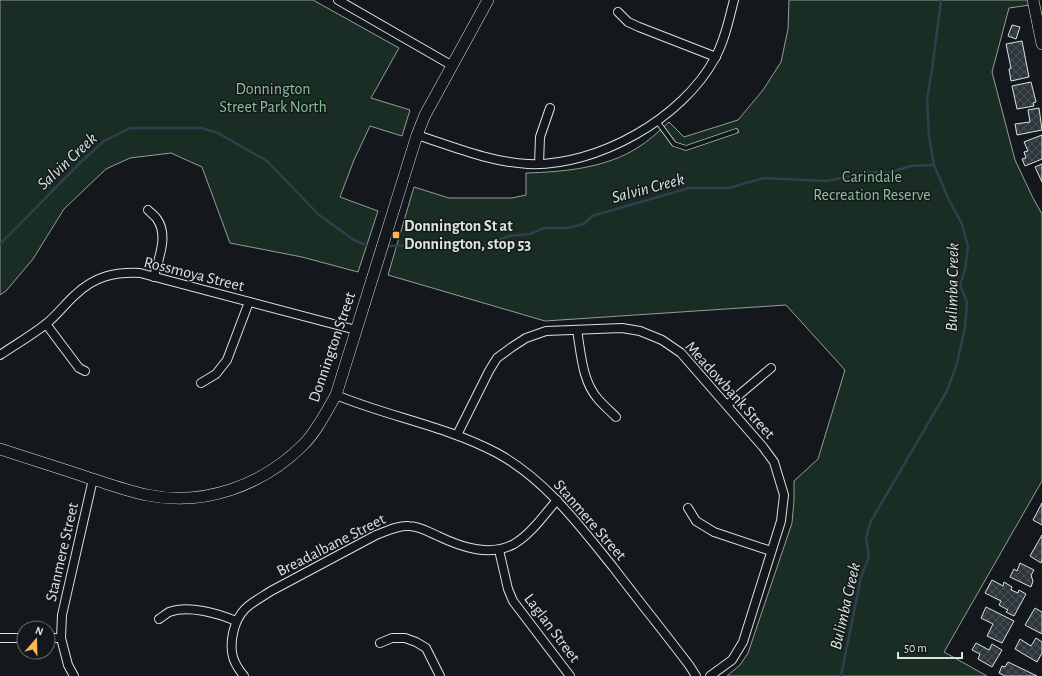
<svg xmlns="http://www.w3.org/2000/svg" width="1042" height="676" font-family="'Alegreya Sans',sans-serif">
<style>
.park{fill:#1a2d24;stroke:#939e99}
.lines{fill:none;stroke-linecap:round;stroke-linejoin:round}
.stream{stroke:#2f3f4d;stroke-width:2.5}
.building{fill:url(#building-cross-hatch);stroke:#d8e6dc}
.lane-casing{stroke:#d8e6dc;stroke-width:5.5}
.street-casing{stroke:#d8e6dc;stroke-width:10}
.secondary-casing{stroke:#d8e6dc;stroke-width:12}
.lane{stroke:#14181c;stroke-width:4}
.street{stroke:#14181c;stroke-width:8}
.secondary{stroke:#14181c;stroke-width:11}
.poi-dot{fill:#ffb74d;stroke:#14181c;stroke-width:1.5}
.labels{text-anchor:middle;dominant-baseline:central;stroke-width:3;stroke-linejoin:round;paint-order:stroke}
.park-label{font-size:16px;fill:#8ac095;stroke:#14181c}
.poi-label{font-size:16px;font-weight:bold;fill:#d8e6dc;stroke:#14181c;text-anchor:start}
.street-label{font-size:16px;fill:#d8e6dc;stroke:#14181c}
.water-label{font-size:17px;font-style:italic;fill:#d8e6dc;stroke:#14181c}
</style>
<defs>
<pattern id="building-cross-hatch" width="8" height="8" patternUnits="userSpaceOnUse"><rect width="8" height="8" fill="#2c363c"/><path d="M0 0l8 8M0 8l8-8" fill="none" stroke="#4a5358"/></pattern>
</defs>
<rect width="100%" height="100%" fill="#14181c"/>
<g class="park">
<path d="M0,0h313l86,48 -28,50 39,12 -8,26 -32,-10 -16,34 -14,37 38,14 -20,61 -56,-15 -72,-14 -28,-76 -31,-14 -41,5 -24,11 -42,40 -31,50 -27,32 -6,4z"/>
<path d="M789,0h247l1,4 -28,4 -17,64 23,88 18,38 9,16v267l-98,171 43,24h-260l13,-11 8,-12 44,-130 2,-23v-19l24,-22 27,-89 -59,-65 -241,16 -157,-46 26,-88 35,11h63l14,-3v-22c37,-1 80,-5 111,-25 12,-7 22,-17 32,-26l15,15 54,-17 25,-30 18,-28 7,-33z"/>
</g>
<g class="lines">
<g class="stream">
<path d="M0,244l81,-82 23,-21 26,-13h71l17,5 49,28 52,54 35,25 12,5"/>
<path d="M386,246l76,-2 16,5 31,-13 21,-2 14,-6h23l17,-4 8,-8 97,-28h40l35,-10 62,3 46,-9 15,1 24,-7 23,-1"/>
<path d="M841,676l20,-99 8,-20 -3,-19 5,-17 76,-130 10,-28 8,-35 2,-26 -7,-17 5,-15 3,-23 -6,-23 -13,-24 -15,-35 -5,-29 -2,-37 5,-29 9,-70"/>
</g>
</g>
<g class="building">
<path d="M1012,25l8,2 -4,12 -8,-3z"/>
<path d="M1022,41l7,36 -18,4 -2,-12 2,-1 -5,-24z"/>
<path d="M1031,82l5,20 -3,1 1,3 -17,3 -5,-23z"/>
<path d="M1039,108l3,22 -25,5 -2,-11 15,-2 -2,-12z"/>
<path d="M1042,135v24l-17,7 -3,-7 4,-1 -2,-6 4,-1 -4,-9z"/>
<path d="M1042,164v18l-7,-15z"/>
<path d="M1042,503v22l-9,-5z"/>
<path d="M1042,535v25l-1,3 -11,-7z"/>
<path d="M1020,563l14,7 -3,5 2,6 -2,6 -21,-10 4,-8 3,2z"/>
<path d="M992,580l11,6 1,-4 8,5 -1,3 7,3 1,-3 7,4 -12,22 -8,-4 2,-2 -9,-5 2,-4 -16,-8z"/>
<path d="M986,607l28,14 -12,22 -15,-7 6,-12 -12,-6z"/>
<path d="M1035,608l7,4v22l-17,-9z"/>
<path d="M1036,638l6,4v11l-5,9 -22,-13 5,-10 11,7z"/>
<path d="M976,643l13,7 3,-6 10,6 -10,17 -14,-8 2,-5 -8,-4z"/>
<path d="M1008,662l29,14h-32l-6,-3 3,-7 3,1z"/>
</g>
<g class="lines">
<defs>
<path id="lane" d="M657,121l17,23 12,4 50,-17"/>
<g id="street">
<path d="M338,0l113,65"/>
<path d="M618,12l10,10 11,5 77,30"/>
<path d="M417,135c37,12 73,27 111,29 69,3 155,-46 187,-106 10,-18 14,-39 19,-58"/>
<path d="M539,164l1,-27 10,-29"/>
<path d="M148,210c3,3 7,6 9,9 12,17 1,40 -3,58"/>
<path d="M46,324l33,44 6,3"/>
<path d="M577,330c4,23 5,51 21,69 6,7 12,12 18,18"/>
<path d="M0,355c15,-10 32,-20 46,-31 11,-9 19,-20 29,-29 20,-19 39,-23 65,-22l216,57"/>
<path d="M201,383l15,-9 11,-14 22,-58"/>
<path d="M336,395c53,22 110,31 161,58 49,27 82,72 116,114 25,33 51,65 76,98l7,11"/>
<path d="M727,405l44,-37"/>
<path d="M457,435l32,-64 8,-13 15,-11 14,-9 20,-7 76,-3 18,3 22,9 19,13 82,94 11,15 10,33 -3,26 -38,121 -11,18 -22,16"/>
<path d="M688,508l8,13 18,11 57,19"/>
<path d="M499,550l9,39 5,12 57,75"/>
<path d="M159,619c3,-2 7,-5 10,-7 20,-7 48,1 67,9"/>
<path d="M0,638h24"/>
<path d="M48,638h13"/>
<path d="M380,643l12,-5h13l11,4 10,6 14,28"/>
<path d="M74,676l-6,-11 -7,-27 1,-23 31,-136"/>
<path d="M244,676c-5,-6 -9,-12 -11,-19 -4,-15 1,-37 12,-48 7,-7 17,-12 26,-18l105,-56c11,-4 22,-10 33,-9 10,0 20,6 29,10 23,11 51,21 76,8 17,-10 30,-29 43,-44"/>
</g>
<g id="secondary">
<path d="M1033,0l9,44"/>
<path d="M0,449c30,10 60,19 89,29 20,6 39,13 58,17 57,12 116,-10 156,-50 14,-14 23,-33 33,-50l81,-260 8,-20 63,-115"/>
</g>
</defs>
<use href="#lane" class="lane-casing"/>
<use href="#street" class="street-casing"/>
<use href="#secondary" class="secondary-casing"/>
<use href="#lane" class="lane"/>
<use href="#street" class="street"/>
<use href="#secondary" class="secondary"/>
</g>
<rect class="poi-dot" x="392" y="231" width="8" height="8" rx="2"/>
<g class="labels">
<g class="park-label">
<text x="273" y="89">Donnington<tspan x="273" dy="18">Street Park North</tspan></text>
<text x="872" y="177">Carindale<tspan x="872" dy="18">Recreation Reserve</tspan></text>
</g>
<g class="poi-label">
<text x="404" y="226">Donnington St at<tspan x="404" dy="18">Donnington, stop 53</tspan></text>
</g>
<g class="street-label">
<text transform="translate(194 274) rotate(14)">Rossmoya Street</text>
<text transform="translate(332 347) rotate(-71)">Donnington Street</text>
<text transform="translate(730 390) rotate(48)">Meadowbank Street</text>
<text transform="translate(590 520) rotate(49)">Stanmere Street</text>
<text transform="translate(331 545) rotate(-27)">Breadalbane Street</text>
<text transform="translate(62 552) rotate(-77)">Stanmere Street</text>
<text transform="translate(552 628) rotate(53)">Laglan Street</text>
</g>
<g class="water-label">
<text transform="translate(67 161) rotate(-43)">Salvin Creek</text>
<text transform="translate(648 188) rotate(-15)">Salvin Creek</text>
<text transform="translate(952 287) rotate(-89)">Bulimba Creek</text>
<text transform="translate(845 606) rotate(-77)">Bulimba Creek</text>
</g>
</g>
<g transform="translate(36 640) rotate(20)"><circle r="19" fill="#14181c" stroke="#626a69"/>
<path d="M0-3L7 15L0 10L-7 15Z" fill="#ffb74d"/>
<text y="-6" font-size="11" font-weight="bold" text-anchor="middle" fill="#d8e6dc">N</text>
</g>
<path d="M898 652v6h64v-6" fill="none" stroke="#d8e6dc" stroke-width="2"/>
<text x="904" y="652" font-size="12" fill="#d8e6dc" stroke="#14181c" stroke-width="3" paint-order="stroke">50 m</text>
</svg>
